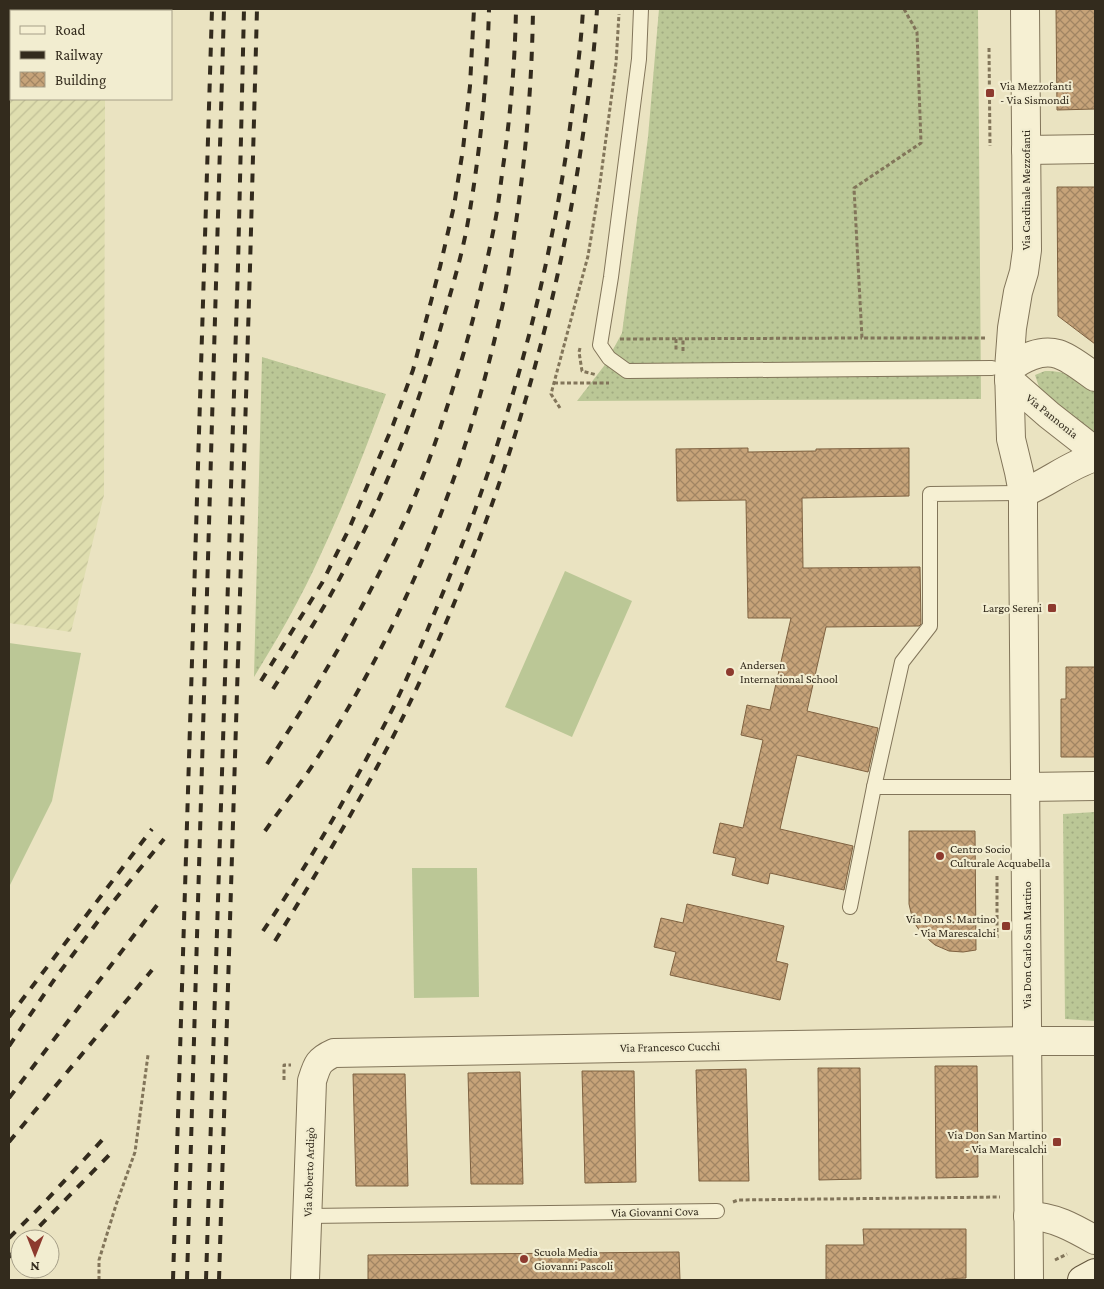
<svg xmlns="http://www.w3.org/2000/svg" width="1104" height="1289" font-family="'Crimson Pro',serif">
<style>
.farmland{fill:url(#farmland-furrows)}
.grass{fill:url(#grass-dots)}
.pitch{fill:#bbc796}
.building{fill:url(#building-cross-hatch);stroke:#7f6241}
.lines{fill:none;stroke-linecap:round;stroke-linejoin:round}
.lane-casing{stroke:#82755a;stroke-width:16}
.street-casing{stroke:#82755a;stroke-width:30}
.secondary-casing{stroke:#64563d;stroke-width:30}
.path{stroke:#82755a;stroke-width:3;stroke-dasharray:4 2.5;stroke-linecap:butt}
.lane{stroke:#f6f0d3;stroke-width:14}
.street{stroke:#f6f0d3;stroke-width:28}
.secondary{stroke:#f6f0d3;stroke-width:28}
.rail{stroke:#332b1d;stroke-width:4;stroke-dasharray:9 9;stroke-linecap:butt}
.poi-dot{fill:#8d3a2e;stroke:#f2edd0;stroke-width:2}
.labels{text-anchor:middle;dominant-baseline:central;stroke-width:4.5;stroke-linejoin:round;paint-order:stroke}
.poi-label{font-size:12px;fill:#332b1d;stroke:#f2edd0;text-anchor:start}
.street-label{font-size:12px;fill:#332b1d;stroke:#f2edd0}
</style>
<defs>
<pattern id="farmland-furrows" width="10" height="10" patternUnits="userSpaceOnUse" patternTransform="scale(1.25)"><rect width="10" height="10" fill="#dfdeaf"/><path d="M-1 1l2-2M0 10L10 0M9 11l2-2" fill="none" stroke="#c0bf96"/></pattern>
<pattern id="grass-dots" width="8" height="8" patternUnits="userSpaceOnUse" patternTransform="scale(1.25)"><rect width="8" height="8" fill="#bbc796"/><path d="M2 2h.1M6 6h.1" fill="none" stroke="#a1ab81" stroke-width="1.8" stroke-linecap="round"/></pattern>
<pattern id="building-cross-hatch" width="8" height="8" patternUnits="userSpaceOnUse" patternTransform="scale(1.25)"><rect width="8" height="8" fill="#c6a379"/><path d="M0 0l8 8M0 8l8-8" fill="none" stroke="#a18563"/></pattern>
</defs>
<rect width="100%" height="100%" fill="#eae3c1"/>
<path class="farmland" d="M9,9h96v2h-94v88h94l-1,396 -33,137 -62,-9z"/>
<g class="grass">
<path d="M659,9h319l3,390 -404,2 27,-35 18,-33 26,-196z"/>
<path d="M262,357l124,37c-20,54 -41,109 -66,162 -19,42 -42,82 -66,121z"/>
<path d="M1045,371c24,0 32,7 50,21v47l-55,-49 -5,-15z"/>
<path d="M1095,812v209l-30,-2 -2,-205z"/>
</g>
<g class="pitch">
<path d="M565,571l67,30 -60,136 -67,-30z"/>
<path d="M9,643l72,10 -29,148 -43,86z"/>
<path d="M412,868h65l2,129 -65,1z"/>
</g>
<g class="building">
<path d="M1056,9h39v100l-38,1z"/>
<path d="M1057,187h38v157l-37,-28z"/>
<path d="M748,448v4l68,-1v-2l93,-1v48l-107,2 1,70 117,-1 1,57 -2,2 -93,1 -19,84 71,17 -10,44 -71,-17 -17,74 73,17 -9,44 -74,-17 -2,11 -36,-9 4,-17 -23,-5 7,-30 23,5 20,-88 -22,-5 6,-30 23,5 21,-92h-43l-2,-118 -69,1 -1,-52z"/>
<path d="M1066,667h29v90h-34v-58h5z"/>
<path d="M909,831h66l1,119 -13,2 -14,-1 -14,-6 -13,-11 -9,-13 -4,-17z"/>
<path d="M687,904l97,22 -8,35 12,3 -8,36 -110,-25 6,-23 -22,-5 7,-29 22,5z"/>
<path d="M935,1066h42l1,111 -42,1z"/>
<path d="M818,1068h42l1,111 -42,1z"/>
<path d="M746,1069l3,112h-50l-3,-111z"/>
<path d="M582,1071h52l2,111 -51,1z"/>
<path d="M520,1072l3,112h-52l-3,-111z"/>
<path d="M353,1074h52l3,112h-52z"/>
<path d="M863,1229h103v49l-21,1v1h-119v-35h38z"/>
<path d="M679,1252l1,28h-312v-25z"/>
</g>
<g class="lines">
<defs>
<g id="lane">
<path d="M641,9l-2,50 -28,218 -11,68 9,13 18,13 365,-3"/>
<path d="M874,787h152"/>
<path d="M850,907l24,-120 28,-125 28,-36v-132l93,-1"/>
<path d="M308,1216l409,-5"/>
</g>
<g id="street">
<path d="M1025,9l2,241 -3,22 -6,20 -6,36 -3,41 2,70 8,33 4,21v25l6,762"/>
<path d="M1026,150l69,-1"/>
<path d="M1009,369c13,-11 32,-20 49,-15 11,3 27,16 37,23"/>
<path d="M1009,380l40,35 46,36"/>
<path d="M1023,493c25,-10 46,-28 72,-36"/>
<path d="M1026,787l69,-1"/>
<path d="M1028,1216c25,0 46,12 67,24"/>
<path d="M305,1280l7,-199c5,-16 6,-21 22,-28l693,-12h68"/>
</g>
<path id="secondary" d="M1082,1280l13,-7"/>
</defs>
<use href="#lane" class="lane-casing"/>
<use href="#street" class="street-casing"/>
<use href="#secondary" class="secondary-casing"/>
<g class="path">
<path d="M904,9l13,23 4,111 -67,45 8,150h123"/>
<path d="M989,48l1,98"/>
<path d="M620,339l242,-1"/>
<path d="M676,339v13"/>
<path d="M580,348l-1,4 3,19 15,4"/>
<path d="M683,351v-12"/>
<path d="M554,383h55"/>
<path d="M560,408l-9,-14 37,-138 12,-73 16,-120 3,-49"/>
<path d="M997,876v62"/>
<path d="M284,1080v-15h7"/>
<path d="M733,1202l5,-2 262,-3"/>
<path d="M1055,1260l12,-6"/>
<path d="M99,1280v-20l17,-55 19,-53 13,-97"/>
</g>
<use href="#lane" class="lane"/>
<use href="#street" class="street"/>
<use href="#secondary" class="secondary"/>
<g class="rail">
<path d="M261,681l61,-98 27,-54 44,-104 20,-55 27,-103 14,-61 9,-57 7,-63 4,-77"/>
<path d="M273,689c27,-43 54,-85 77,-130 39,-75 69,-155 92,-236 9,-32 19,-64 25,-96 13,-72 20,-145 22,-218"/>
<path d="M267,764c52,-79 100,-160 139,-247 21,-47 37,-96 52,-145 15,-49 27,-99 37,-150 3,-15 5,-32 7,-48 8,-54 13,-110 14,-165"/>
<path d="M265,831c16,-23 34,-45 49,-68 89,-135 151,-289 186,-447 7,-28 11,-58 15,-87 11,-73 17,-147 18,-220"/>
<path d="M263,931c48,-71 91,-146 130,-223 18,-37 33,-75 49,-113 62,-150 106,-307 128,-468 5,-39 11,-79 13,-118"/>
<path d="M275,941c45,-73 89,-146 127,-222 85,-174 145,-360 176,-551 8,-53 16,-106 19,-159"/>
<path d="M9,1017l143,-188"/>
<path d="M9,1046l47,-69 52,-69 56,-69"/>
<path d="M9,1098l149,-194"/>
<path d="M9,1142l143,-172"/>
<path d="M9,1238l34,-34 61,-66"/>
<path d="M27,1239l88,-90"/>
<path d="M9,1257l11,-11"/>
<path d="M173,1280l39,-1271"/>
<path d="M187,1280l37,-1271"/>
<path d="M206,1280l32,-1014 6,-257"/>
<path d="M219,1280l31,-1013 7,-258"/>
</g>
</g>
<g class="poi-dot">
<rect x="985" y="88" width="10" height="10" rx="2.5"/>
<rect x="1047" y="603" width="10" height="10" rx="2.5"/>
<circle cx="730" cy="672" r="5"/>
<circle cx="940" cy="856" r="5"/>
<rect x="1001" y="921" width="10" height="10" rx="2.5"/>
<rect x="1052" y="1137" width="10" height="10" rx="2.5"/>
<circle cx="524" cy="1259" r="5"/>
</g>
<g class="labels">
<g class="poi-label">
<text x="1000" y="86">Via Mezzofanti<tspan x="1000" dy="14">- Via Sismondi</tspan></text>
<text x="1042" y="608" text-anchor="end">Largo Sereni</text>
<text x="740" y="665">Andersen<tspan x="740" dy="14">International School</tspan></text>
<text x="950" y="849">Centro Socio<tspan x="950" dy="14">Culturale Acquabella</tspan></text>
<text x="996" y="919" text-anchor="end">Via Don S. Martino<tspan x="996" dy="14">- Via Marescalchi</tspan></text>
<text x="1047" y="1135" text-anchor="end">Via Don San Martino<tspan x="1047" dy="14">- Via Marescalchi</tspan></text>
<text x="534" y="1252">Scuola Media<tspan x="534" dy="14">Giovanni Pascoli</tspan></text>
</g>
<g class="street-label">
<text transform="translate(1026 190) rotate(-90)">Via Cardinale Mezzofanti</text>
<text transform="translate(1052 416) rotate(39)">Via Pannonia</text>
<text transform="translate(1027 945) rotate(-90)">Via Don Carlo San Martino</text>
<text transform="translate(670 1047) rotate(-1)">Via Francesco Cucchi</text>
<text transform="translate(309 1172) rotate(-88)">Via Roberto Ardigò</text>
<text transform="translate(655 1212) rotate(-1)">Via Giovanni Cova</text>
</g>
</g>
<rect width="1104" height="1289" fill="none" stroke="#332b1d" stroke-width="20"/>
<rect x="10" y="10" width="162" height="90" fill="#f2edd0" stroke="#a69f88"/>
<rect x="20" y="26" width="25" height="8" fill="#f6f0d3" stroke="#a69f88"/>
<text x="55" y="35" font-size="15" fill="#332b1d">Road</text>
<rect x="20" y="51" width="25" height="8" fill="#332b1d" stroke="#a69f88"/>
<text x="55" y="60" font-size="15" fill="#332b1d">Railway</text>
<rect x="20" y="72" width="25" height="15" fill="url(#building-cross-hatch)" stroke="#a69f88"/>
<text x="55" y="85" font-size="15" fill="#332b1d">Building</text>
<g transform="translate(35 1254) rotate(180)"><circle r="24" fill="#f2edd0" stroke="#a69f88"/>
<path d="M0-4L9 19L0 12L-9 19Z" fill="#8d3a2e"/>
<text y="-8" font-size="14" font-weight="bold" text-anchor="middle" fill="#332b1d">N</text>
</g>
</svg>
